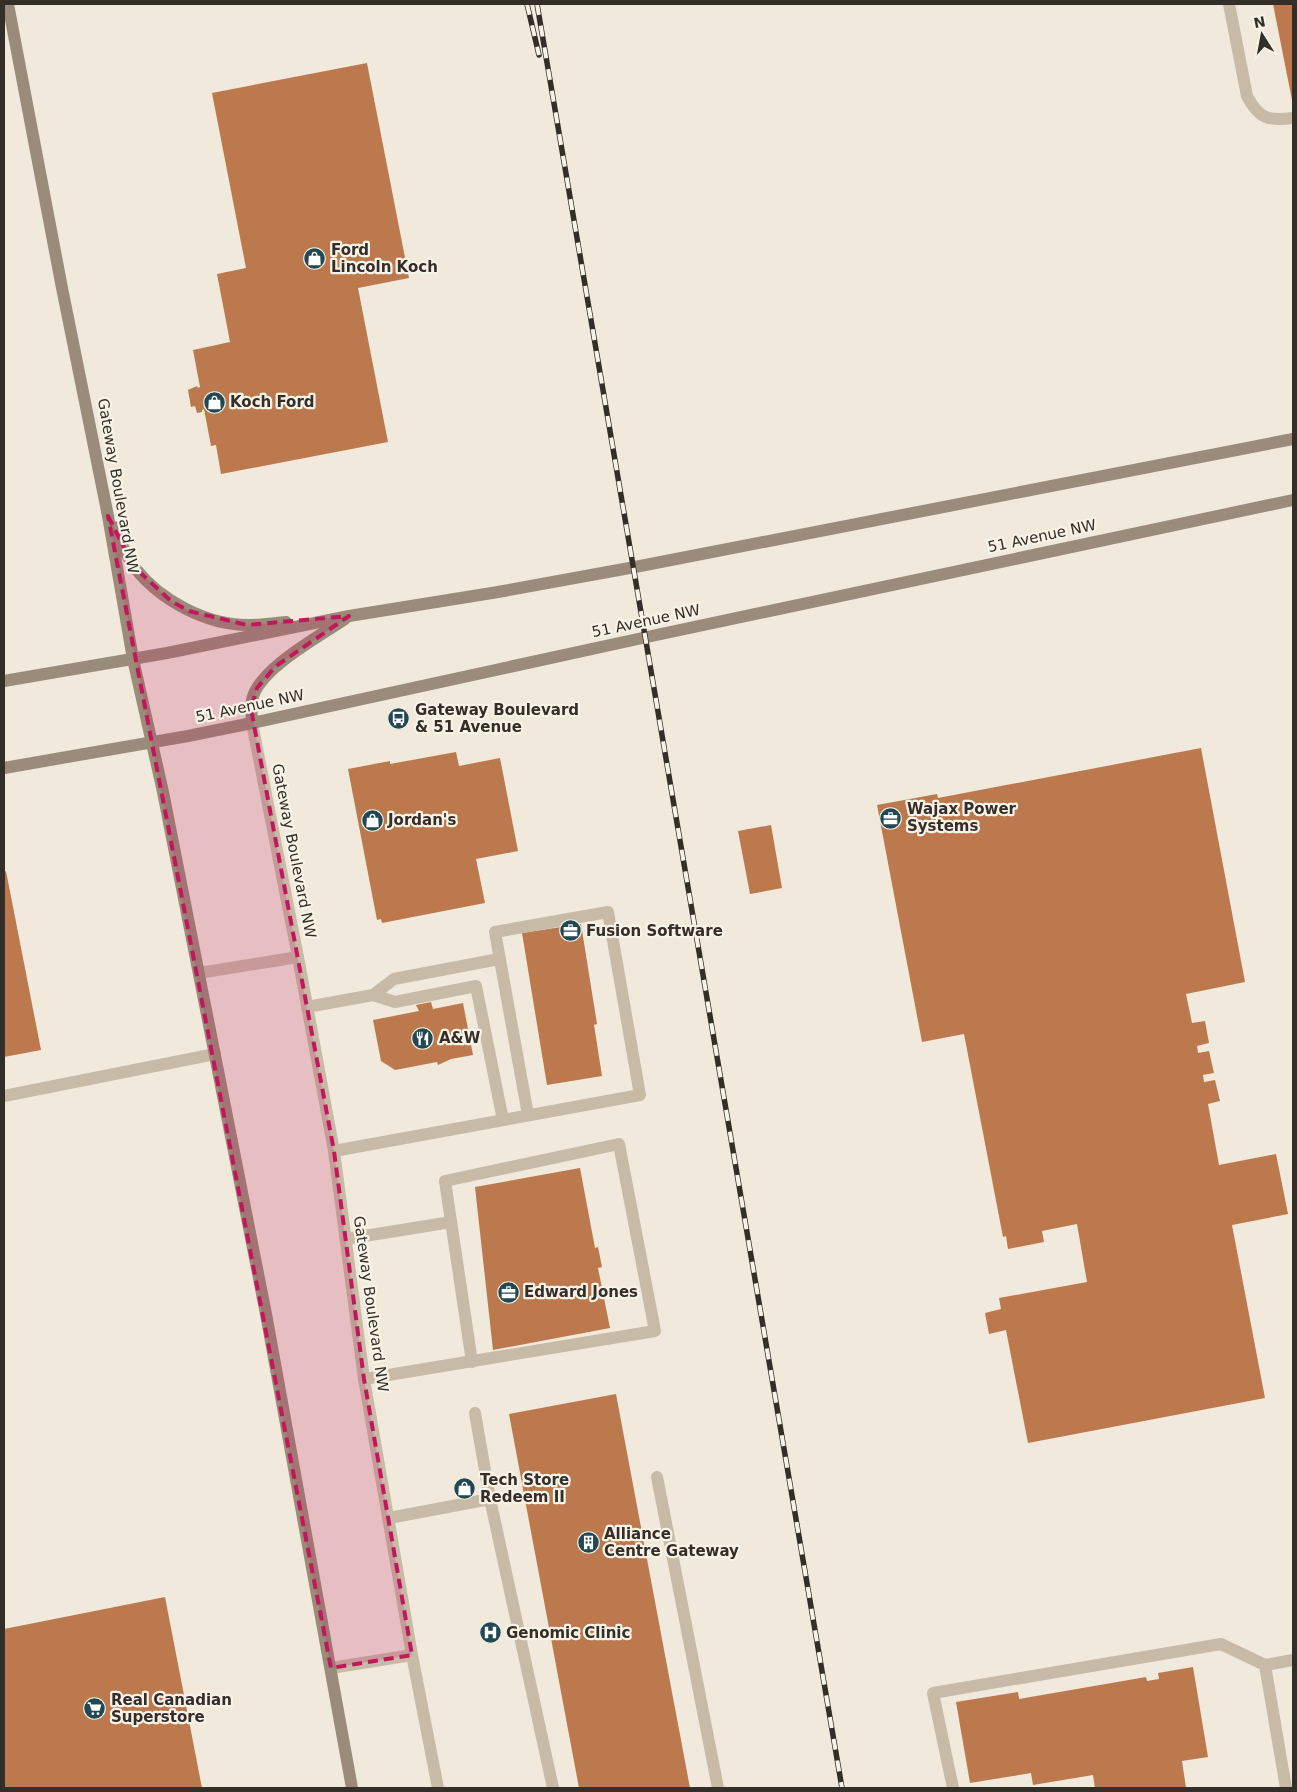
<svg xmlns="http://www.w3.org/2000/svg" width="1297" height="1792" font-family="'DejaVu Sans',sans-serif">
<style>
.building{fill:#bc794d}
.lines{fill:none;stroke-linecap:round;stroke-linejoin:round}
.lane{stroke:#c7bba8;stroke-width:12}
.street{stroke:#c7bba8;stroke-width:12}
.secondary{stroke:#9a8b7a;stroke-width:12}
.rail-casing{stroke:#342e28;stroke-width:5.5}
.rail{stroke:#f8f3e7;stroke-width:4;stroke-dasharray:11;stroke-linecap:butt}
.marked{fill:#c2185b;fill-opacity:0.2;stroke:#c2185b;stroke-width:4;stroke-dasharray:10 6;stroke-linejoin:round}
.labels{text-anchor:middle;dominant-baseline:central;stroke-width:4.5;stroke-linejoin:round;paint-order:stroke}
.poi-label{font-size:15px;font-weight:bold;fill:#342e28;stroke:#f8f3e7;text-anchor:start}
.street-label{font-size:15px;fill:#342e28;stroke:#f8f3e7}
</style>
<rect width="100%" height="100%" fill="#f0e9dc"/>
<g class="building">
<path d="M1273,4h20v96h-1z"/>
<path d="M367,63l42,215 -51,10 30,154 -167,32 -5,-29 -5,1 -7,-37 -2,1v2l-5,1 -2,-7 -4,1 -3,-17 9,-4 1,2 2,-1 -7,-37 37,-8 -13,-68 29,-6 -34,-175z"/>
<path d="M1201,748l44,234 -59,12 6,29 13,-2 4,22 -12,3 1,7 11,-2 5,22 -11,2 1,7 11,-2 5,21 -12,3 11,61 57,-11 12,60 -56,11 33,173 -237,45 -22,-113 -17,4 -4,-21 16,-4 -2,-11 88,-16 -10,-58 -35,7 2,11 -36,7 -2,-13 -3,1 -39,-203 -42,8 -45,-237 60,-11 1,4z"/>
<path d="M456,752l3,14 41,-8 18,93 -42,8 9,44 -103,20 -1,-4 -4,1 -29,-151 42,-8v3z"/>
<path d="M771,825l11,63 -32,6 -12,-63z"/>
<path d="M6,871l35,179 -37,7v-185z"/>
<path d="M581,924l16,100 -3,1 8,51 -55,9 -25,-152z"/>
<path d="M431,1002l2,7 30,-6 10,52 -22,4 -13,6 -1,-3 -42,8 -14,-9 -8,-41 46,-9 -3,-6z"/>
<path d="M580,1168l15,80 3,-1 4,20 -4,1 12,60 -117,22 -18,-163z"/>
<path d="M616,1394l74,394h-111l-70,-374z"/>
<path d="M165,1597l37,191h-198v-159z"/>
<path d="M1193,1667l15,90 -26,4 4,27h-91l-2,-13 -60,10 -2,-12 -61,10 -14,-81 62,-10 1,7 127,-22 1,4 12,-2 -1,-6z"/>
</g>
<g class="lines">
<g class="lane">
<path d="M1229,4l18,92c12,23 21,25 46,22"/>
<path d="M373,995l22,7 81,-16 27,134"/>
<path d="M307,1007l66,-12 21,-16 105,-20"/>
<path d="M4,1096l211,-42"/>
<path d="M334,1151l306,-56 -32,-183 -113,20 33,183"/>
<path d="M346,1239l105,-17"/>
<path d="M364,1379l291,-48 -36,-187 -174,37 27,181"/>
<path d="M657,1477l61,311"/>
<path d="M490,1499l63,289"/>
<path d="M389,1518l101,-19 -15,-86"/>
<path d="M953,1788l-20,-95 288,-49 44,21"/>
</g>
<g class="street">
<path d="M252,723l46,234 36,194 30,228 48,276 26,133"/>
<path d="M199,973l99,-16"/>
<path d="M331,1668l81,-13"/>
<path d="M1286,1788l-21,-123 28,-5"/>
</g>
<g class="secondary">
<path d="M8,4l54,284 46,228 25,143 30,133 103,522 86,474"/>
<path d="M114,527c6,13 12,29 21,41 25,32 71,57 113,57 13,0 26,-2 38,-3"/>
<path d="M4,681l163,-28 182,-37 149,-24 137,-25 658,-128"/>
<path d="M252,723c0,-8 -2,-16 0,-23 6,-31 68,-64 93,-81"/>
<path d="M4,768l184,-32 64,-13 395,-86 646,-137"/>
</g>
<defs>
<g id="rail">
<path d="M527,4l12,51"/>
<path d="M537,4l305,1784"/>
</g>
</defs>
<use href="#rail" class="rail-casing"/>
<use href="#rail" class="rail"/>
</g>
<path class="marked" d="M108,516l26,51 37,34 18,10 58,14 102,-9 -73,50 -19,22 -6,21 83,442 30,228 48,276 -81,13z"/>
<defs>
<symbol id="shop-disc" viewBox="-11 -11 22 22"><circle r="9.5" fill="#214853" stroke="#f8f3e7"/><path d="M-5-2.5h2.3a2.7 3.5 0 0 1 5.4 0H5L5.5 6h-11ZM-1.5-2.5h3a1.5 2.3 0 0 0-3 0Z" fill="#fff"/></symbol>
<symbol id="bus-disc" viewBox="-11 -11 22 22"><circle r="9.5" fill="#214853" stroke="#f8f3e7"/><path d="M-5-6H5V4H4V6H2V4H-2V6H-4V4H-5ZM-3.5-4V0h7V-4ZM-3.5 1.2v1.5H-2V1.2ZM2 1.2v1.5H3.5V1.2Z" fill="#fff"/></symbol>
<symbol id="office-disc" viewBox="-11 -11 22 22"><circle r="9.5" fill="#214853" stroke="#f8f3e7"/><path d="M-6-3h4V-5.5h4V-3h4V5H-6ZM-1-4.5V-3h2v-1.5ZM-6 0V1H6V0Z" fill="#fff"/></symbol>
<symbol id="restaurant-disc" viewBox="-11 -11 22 22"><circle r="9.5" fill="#214853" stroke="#f8f3e7"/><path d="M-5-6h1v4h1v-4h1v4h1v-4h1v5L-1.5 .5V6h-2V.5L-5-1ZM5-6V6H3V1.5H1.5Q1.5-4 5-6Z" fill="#fff"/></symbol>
<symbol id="building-disc" viewBox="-11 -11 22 22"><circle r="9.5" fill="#214853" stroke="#f8f3e7"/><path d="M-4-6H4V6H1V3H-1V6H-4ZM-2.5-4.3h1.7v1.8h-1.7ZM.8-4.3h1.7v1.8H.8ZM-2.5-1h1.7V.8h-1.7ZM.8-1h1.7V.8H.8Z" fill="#fff"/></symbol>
<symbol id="hospital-disc" viewBox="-11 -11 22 22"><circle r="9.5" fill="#214853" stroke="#f8f3e7"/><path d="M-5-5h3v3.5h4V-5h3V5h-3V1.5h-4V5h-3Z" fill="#fff"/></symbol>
<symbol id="supermarket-disc" viewBox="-11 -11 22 22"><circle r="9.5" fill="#214853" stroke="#f8f3e7"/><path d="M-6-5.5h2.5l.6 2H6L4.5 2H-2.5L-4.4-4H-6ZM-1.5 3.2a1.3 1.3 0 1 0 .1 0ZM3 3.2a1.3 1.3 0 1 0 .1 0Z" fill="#fff"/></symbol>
</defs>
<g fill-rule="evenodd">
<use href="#shop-disc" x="302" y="246" width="25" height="25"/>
<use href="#shop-disc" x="202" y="390" width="25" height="25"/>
<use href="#bus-disc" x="386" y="706" width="25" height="25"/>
<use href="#office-disc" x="878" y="806" width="25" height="25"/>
<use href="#shop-disc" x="360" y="808" width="25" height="25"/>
<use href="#office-disc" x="558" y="918" width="25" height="25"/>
<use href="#restaurant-disc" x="410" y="1026" width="25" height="25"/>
<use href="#office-disc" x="496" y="1280" width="25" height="25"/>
<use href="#shop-disc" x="452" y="1476" width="25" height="25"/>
<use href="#building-disc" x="576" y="1530" width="25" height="25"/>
<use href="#hospital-disc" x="478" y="1620" width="25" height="25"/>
<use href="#supermarket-disc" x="82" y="1696" width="25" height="25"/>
</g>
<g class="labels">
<g class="poi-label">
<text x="331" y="250">Ford<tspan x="331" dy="17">Lincoln Koch</tspan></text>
<text x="230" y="402">Koch Ford</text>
<text x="415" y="710">Gateway Boulevard<tspan x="415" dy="17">&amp; 51 Avenue</tspan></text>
<text x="907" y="809">Wajax Power<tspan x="907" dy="17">Systems</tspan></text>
<text x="388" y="820">Jordan's</text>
<text x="586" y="931">Fusion Software</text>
<text x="439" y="1038">A&amp;W</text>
<text x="524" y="1292">Edward Jones</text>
<text x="480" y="1480">Tech Store<tspan x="480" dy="17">Redeem II</tspan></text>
<text x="604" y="1534">Alliance<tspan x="604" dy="17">Centre Gateway</tspan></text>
<text x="506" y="1633">Genomic Clinic</text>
<text x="111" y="1700">Real Canadian<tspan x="111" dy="17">Superstore</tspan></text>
</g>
<g class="street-label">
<text transform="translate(118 486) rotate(80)">Gateway Boulevard NW</text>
<text transform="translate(1042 536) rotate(-12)">51 Avenue NW</text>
<text transform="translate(646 621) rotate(-12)">51 Avenue NW</text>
<text transform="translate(250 706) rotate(-12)">51 Avenue NW</text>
<text transform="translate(294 851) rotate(79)">Gateway Boulevard NW</text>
<text transform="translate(371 1304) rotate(82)">Gateway Boulevard NW</text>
</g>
</g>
<rect width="1297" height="1792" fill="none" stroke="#342e28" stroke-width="10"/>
<g transform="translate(1262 35) rotate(349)" stroke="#f8f3e7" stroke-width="4" paint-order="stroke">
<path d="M0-4L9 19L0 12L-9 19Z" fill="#342e28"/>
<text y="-8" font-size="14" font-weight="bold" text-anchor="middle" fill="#342e28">N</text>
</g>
</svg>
